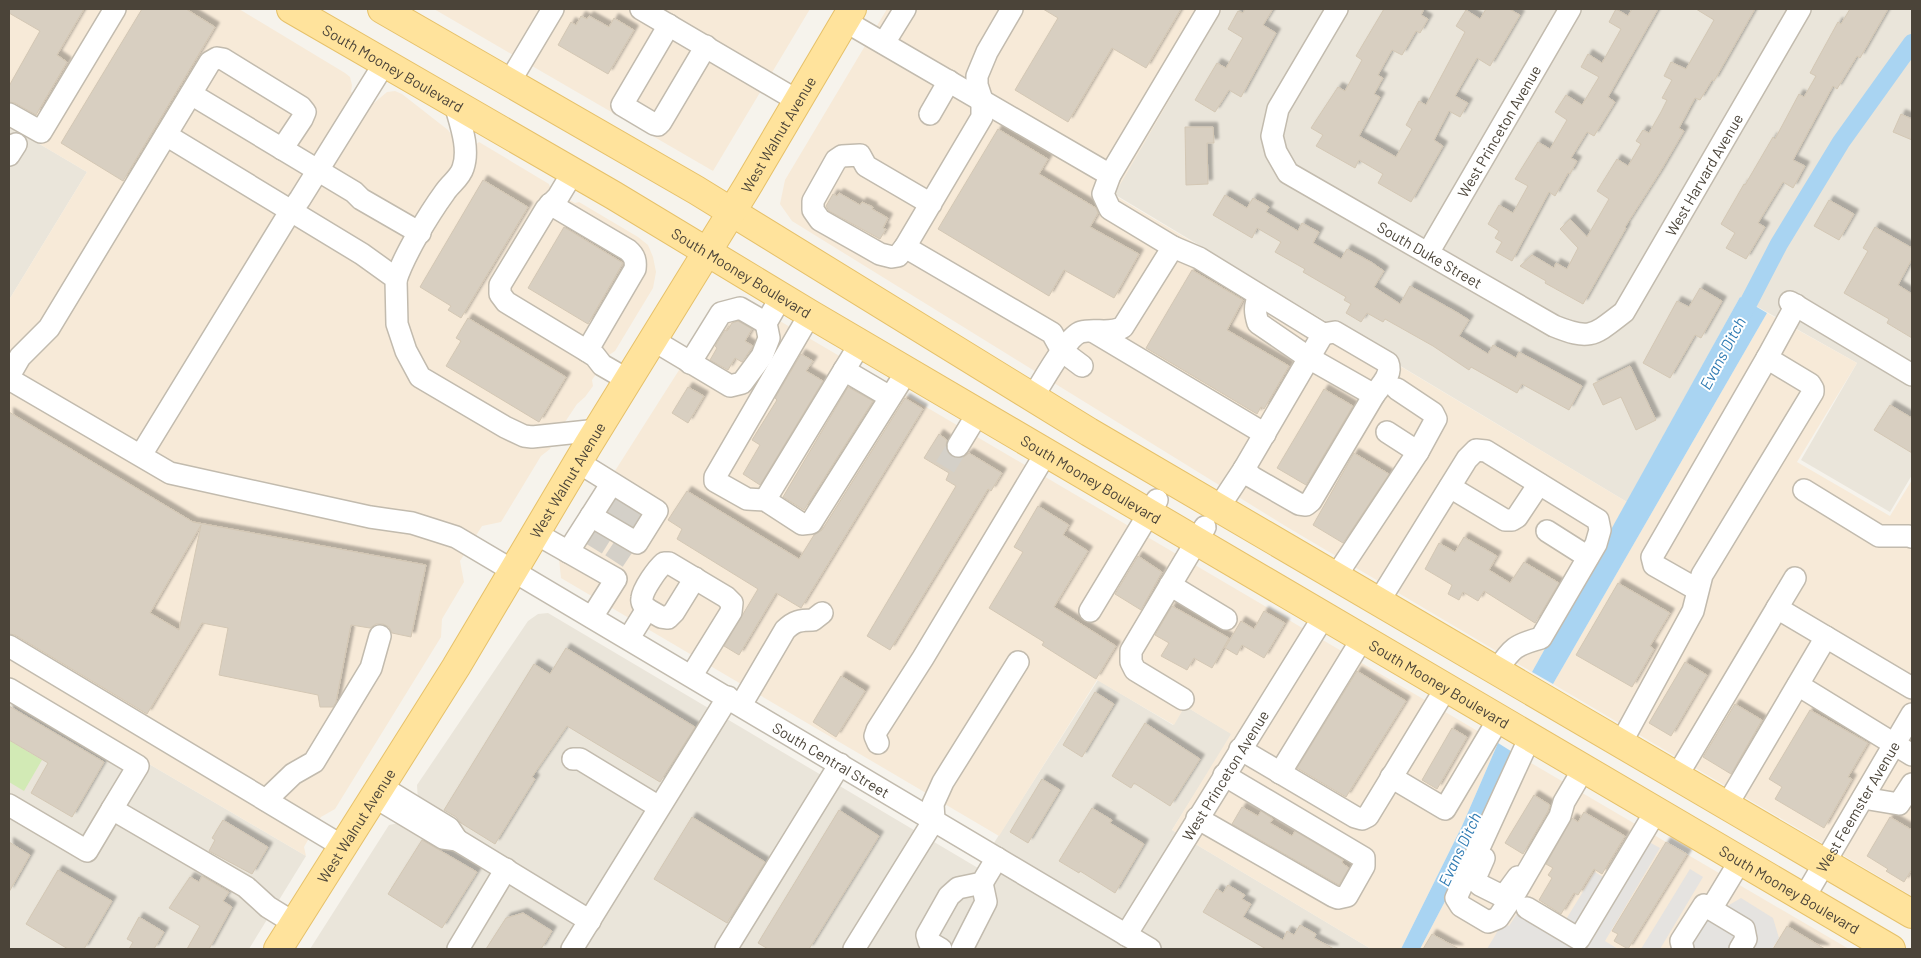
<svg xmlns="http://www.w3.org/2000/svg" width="1921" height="958" font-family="Barlow,sans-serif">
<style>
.residential{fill:#eae5da}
.commercial{fill:#f7ead8}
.green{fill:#d2eab5}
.parking{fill:#e5e3e0}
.water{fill:#a9d4f2}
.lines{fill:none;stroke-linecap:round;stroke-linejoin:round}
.canal{stroke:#a9d4f2;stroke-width:18}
.building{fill:#d8cfc1;stroke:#d3c7b4;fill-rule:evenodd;filter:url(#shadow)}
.minor-tunnel{stroke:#d4d0c8;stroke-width:21;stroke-dasharray:21 11;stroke-linecap:butt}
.minor-casing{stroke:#c2bbae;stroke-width:24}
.major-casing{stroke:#e6c16a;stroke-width:30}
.minor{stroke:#fff;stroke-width:21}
.major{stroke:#ffe39c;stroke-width:28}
.labels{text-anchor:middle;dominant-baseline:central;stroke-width:4;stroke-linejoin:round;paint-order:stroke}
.street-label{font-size:15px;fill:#4b4439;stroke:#fff}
.water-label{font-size:16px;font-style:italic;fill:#2e7ab2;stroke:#fff}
</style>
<defs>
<filter id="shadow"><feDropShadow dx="4.5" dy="-4.5" stdDeviation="1" flood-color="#0004"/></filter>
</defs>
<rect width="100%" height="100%" fill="#f6f3ec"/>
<g class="residential">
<path d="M1222,9h690v466l-22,37 -89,-52 56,-97 -117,-66 -113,205 -513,-308z"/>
<path d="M9,126l78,46 -78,128z"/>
<path d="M548,613l430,255 120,-188 75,45 12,-19 47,28 -60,96 199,119h-1061l79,-124 15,-3 14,-21 -1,-16 111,-164 10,-7z"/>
<path d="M9,682l297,174 -57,93h-240z"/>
</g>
<g class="commercial">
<path d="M9,9h230l106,64 5,4 2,8 -1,7 23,11 13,-11 8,-1 7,3 46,36 5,7 22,8 4,-3 70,42 2,6 24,13 4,-1 59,35 10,8 5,12 3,15 -3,16 -38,63 -6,4 -17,25 1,6 -8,11 -8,7 -12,18 -5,3 -10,18 1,3 -1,3 -9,7 -40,66 -19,4 -22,35 4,21 -22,37 -1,18 -106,172 -14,8 -17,30 2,9 -297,-174v-382l78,-128 -78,-46z"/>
<path d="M434,9h376l-97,162z"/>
<path d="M887,9h335l-108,186 513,307 -95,170 -245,-145 -495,-306 -12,-17 5,-24z"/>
<path d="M739,297l759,446 -36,83 -61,123h-30l-199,-119 59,-96 -46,-28 -11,19 -77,-45 -98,156 -438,-258 -2,-19 162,-255z"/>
<path d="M1767,313l90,50 -60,99 93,54 22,-36v416l-359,-212z"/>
<path d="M1514,753l335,196h-429l33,-63z"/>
</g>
<path class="green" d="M9,740l33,20 -18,31 -15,-9z"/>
<g class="parking">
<path d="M1638,836l22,12 -55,93 13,8h-131l16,-27 6,4 18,-28 38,23 30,-49 15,9z"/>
<path d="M1690,869l13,8 -43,72h-19z"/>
<path d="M1741,898l32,20 6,20 -7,11h-106l25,-7 14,-23z"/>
</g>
<g class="water">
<path d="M1740,297l27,16 -214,371 -21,-12z"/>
<path d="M1498,743l16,10 -61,133 -33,63h-19l61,-123z"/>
</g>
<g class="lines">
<path class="canal" d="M1738,323l41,-79 62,-102 71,-99"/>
</g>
<g class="building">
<path d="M9,9h75l-27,46 10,7 -31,53 -21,-12 -6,-1v-16l31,-55 -31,-18z"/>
<path d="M142,9h44l29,18 -92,154 -62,-38z"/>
<path d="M1043,9h138l-35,59 -34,-20 -44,74 -53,-32 43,-72z"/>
<path d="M1245,9h28l-10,16 13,8 -35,64 -12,-7 -14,22 -20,-12 22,-37 9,5 17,-30 -15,-9 10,-18 5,2z"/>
<path d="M1384,9h40l-3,6 7,4 -8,14 -4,-2 -14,24 -10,-5 -14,25 5,3 -9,16 6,3 -21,39 37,21 16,-28 -6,-4 13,-24 7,4 39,-73 -9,-6 10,-16 14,9 6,-10h23l11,6 -30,51 -13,-8 -22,38 13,7 -8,14 -11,-6 -15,29 9,6 -32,56 -33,-19 5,-9 -24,-14 -4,8 -39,-22 7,-11 -12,-7 27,-41 7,4 17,-31 -6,-4z"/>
<path d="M1616,9l12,7 4,-7h26l-50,88 7,5 -21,34 -7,-4 -16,26 6,3 -7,13 -2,-1 -13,23 -6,-4 -37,69 -16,-9 6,-10 -7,-4 4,-7 -11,-7 11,-19 14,8 15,-27 -13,-7 23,-37 12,7 17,-29 -12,-8 11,-17 16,10 17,-28 -18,-10 7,-13 14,9 19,-34 -12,-7z"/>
<path d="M1696,9h59l-41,72 -2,-1 -12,20 -5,-2 -16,30 5,3 -24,41 -35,55 1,1 -43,76 -38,-21 1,-2 -26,-15 12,-11 22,13 2,-5 11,6 11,-21 -18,-19 10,-10 17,18 22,-38 -12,-8 20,-32 11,7 13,-22 -5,-3 7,-11 6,3 12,-21 6,-12 -5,-2 10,-18 -8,-4 7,-14 15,7 28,-49z"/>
<path d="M1850,9h38l-28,49 -3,-2 -20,33 -4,-3 -40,74 12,6 -12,22 -10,-6 -8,13 -17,28 7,4 -19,32 -20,-11 9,-15 -14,-9 23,-40 1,1 28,-48 2,2 24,-45 5,3 12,-21 -6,-3 28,-51 3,2z"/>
<path d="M581,16l6,3 2,-3 20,11 5,-9 20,12 -26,44 -50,-29 13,-23 5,3z"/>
<path d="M1901,114l11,5v21l-19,-8z"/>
<path d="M1185,127h28l1,16h-7l1,41 -22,1z"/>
<path d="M998,129l50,30 -9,15 57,34 2,5 -8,14 49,27 -25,44 -50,-28 -15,26 -111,-67z"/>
<path d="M483,180l45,27 -67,111 -13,-8 3,-4 -31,-19z"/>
<path d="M839,193l21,12 2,-3 11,5 -1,2 16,9 -5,10 3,1 -6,10 -51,-28 -3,-5 7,-12 4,2z"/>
<path d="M1225,195l22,13 6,-10 16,9 -3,5 32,19 4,-8 17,9 -6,11 28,16 6,-10 24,13 13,9 -10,16 26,17 10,-18 48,27 11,7 -10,16 29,18 5,-9 23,13 3,-6 63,34 -13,24 -47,-26 -5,9 -46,-26 -2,3 -36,-24 -48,-27 -2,3 -16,-9 -6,9 -15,-9 5,-9 -7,-4 2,-3 -43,-25 2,-3 -30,-17 6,-10 -24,-14 -5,10 -39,-23z"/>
<path d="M1829,200l25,14 -15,26 -25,-14z"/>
<path d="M564,227l59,36 -35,61 -60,-36z"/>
<path d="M1875,227l37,21v11l-14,26 14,9v44l-25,-15 2,-4 -45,-26 24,-42 -5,-3z"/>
<path d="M1192,270l51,30 -16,30 62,36 -25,43 -3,-2 -4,7 -111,-66z"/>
<path d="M1700,288l22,13 -21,37 -6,-3 -25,43 -27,-15 34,-62 12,6z"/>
<path d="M468,318l98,59 -27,45 -93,-56 15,-25 -5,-3z"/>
<path d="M738,321l14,8 -7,12 8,5 -11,16 -7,-4 -7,12 -18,-10 7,-12 -2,-2 10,-16 2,1 5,-8z"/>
<path d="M801,354l12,7 -7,10 17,10 -63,104 -17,-11 17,-29 -8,-5 25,-40 -2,-2z"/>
<path d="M1630,366l26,54 -20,10 -15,-33 -18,8 -10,-21z"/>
<path d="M688,387l16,9 -16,27 -16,-10z"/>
<path d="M848,387l25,14 -69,109 -21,-13z"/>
<path d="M1324,389l29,17 -47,79 -29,-17z"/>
<path d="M905,398l18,11 -122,199 -25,-15 -37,62 -15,-9 34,-57 -81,-50 5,-10 -14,-9 19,-29 112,68 15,-24 8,-5z"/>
<path d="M1890,405l22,13v35l-38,-23z"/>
<path d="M9,412l184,110 233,43 -15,72 -19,-4 -3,-6 -6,-3h-7l-6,4 -19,-3 -15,77 -3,5h-13l-2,-12 -99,-20 9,-47 -26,-5 -55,91 -132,-79 -6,-1zM201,525l-22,105 -29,-17z"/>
<path d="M939,434l8,6 -1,6 1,6 4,4 7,2 6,-1 5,-4 33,20 -11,18 -3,-2 -98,161 -23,-14 89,-150 -10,-6 3,-7 -25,-15z"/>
<path d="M1354,453l35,21 -46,69 -30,-18z"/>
<path d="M1038,506l31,19 -6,10 25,16 -34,56 62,39 -20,33 -54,-34 2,-3 -55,-34 34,-56 -9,-5z"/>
<path d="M1464,537l33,19 -8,14 21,13 14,-21 35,21 -24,40 -51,-32 -6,10 -15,-9 -4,8 -11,-6 4,-9 -27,-16 14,-26 16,9z"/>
<path d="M1138,556l24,16 -21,38 -26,-16z"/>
<path d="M1618,583l52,30 -20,33 4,3 -22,38 -56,-32z"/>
<path d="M1172,606l57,32 -17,30 -18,-10 -7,12 -26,-14 8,-13 -14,-8z"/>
<path d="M1264,611l21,12 -21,35 -22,-13 -5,10 -12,-7 16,-27 13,8z"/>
<path d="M566,648l129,79 -35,55 -93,-56 -35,51 3,2 -40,65 -34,-21 -5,-6 -12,-7 90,-146 16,10z"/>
<path d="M1685,662l22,13 -36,61 -22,-13z"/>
<path d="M1357,671l49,30 -60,96 -49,-29z"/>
<path d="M841,676l24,15 -29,46 -23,-15z"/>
<path d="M1095,692l19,12 -32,53 -19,-12z"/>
<path d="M1735,704l27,16 -31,54 -28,-17z"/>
<path d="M9,706l95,56 -32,55 -41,-24 17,-30 -39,-23z"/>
<path d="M1810,710l58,33 -20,34 4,2 -28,49 -49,-29 7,-12 -13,-8z"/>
<path d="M1145,723l55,36 -30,47 -36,-23 -3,5 -19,-12z"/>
<path d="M1452,728l15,9 -30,52 -15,-9z"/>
<path d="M1042,779l18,11 -32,53 -18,-11z"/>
<path d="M1534,795l16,10 -2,6 -25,43 -18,-11z"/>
<path d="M1242,807l16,9 3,-5 12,8 -3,4 22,13 3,-5 48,29 -1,3 7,5 -10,17 -107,-61z"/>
<path d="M1092,808l20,12 -2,3 34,21 -29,49 -35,-22 -1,2 -20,-12z"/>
<path d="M839,810l40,26 -70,113h-41l-10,-6z"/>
<path d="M1584,812l41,24 -23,38 -8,-5 -16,26 -4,-2 -13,21 -22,-14 13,-22 -4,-3 5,-7 -7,-4 26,-46 6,4z"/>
<path d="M692,817l73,45 -38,61 -73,-44z"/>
<path d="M1890,817l22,13v39l-8,13 -18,-11 2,-2 -21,-13z"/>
<path d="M223,820l45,27 -16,27 -43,-23 6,-11 -3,-2z"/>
<path d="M422,840l55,32 -35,56 -54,-34z"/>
<path d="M9,842l21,13 -21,37z"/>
<path d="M1666,842l21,12 -59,95 -14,-8 4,-7 -6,-3z"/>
<path d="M58,870l54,31 -28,48h-16l-42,-25z"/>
<path d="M202,876l27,16 -6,9 9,6 -23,42h-22l13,-23 -31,-18 21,-31 9,5z"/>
<path d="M1228,885l17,10 -3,4 9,5 -8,13 40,23 4,-9 7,4 6,-10 16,9 -2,4 20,11h-68l-63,-37 14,-23 6,4z"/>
<path d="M523,913l29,18 -11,18h-55l20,-31z"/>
<path d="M139,917l25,15 -10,17h-25l4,-7 -6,-3z"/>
<path d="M1787,926l38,23h-52z"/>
<path d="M1432,934l27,15h-36z"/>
</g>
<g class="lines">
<g class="minor-tunnel">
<path d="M945,467l13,-21"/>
<path d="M611,517l11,-18"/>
<path d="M627,526l10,-17"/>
<path d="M593,548l10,-16"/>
<path d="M614,561l10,-15"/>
</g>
<defs>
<g id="minor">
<path d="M641,9l157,92"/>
<path d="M1209,9l-99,166 -7,19 7,15 63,38 26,11 124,76 -79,135 -25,38"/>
<path id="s1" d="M1337,9l-59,100 -6,27 4,16 12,21 266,153c37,15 40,9 70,-14l176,-303"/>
<path d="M845,21l265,154"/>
<path d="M669,25l-47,80 32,19 4,1 3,-3 45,-76"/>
<path d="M884,43l21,-34"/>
<path d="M510,81l43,-72"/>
<path d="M191,94l163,98 7,7 59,34"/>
<path d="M9,114l32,18 74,-123"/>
<path d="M930,114l19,-33"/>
<path d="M166,135l196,119 32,23 2,3 1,44 9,27 14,26 85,50 19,9 8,1 66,-7"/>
<path d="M9,155l7,-11"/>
<path d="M573,172l-15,25 -12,12 -46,76v9l6,8 81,49 8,5 7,9 26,15"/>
<path d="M550,204l78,46c7,6 8,11 7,19l-48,82"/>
<path d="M931,204l-65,-38 -6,-11 -18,1 -6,4 -23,41v9l7,10 60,34 12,3 6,-1 7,-9 77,-130v-17l-5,-15v-9l10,-24 25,-43"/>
<path d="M905,247l147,86 10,18 20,15"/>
<path id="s2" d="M1428,253l142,-244"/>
<path d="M396,280c8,-25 33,-66 49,-88 5,-8 15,-14 18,-24 7,-20 -3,-45 -8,-64"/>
<path d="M1790,302l122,73"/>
<path d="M810,314l-95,163v4l32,18 18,1 37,24 9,-1 96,-152"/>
<path d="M1094,332l171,102"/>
<path d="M1323,334l12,-2 53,31c5,12 -8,23 -14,32"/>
<path d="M653,340l77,46 12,-3 20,-27 7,-18 -3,-15 15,-26"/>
<path d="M1767,358l29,-53"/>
<path d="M690,363l31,-50 19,-5 26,15"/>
<path d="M844,370l46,27"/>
<path d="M9,376l11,-19 29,-29 161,-266 7,-4 6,1 78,48 4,5 -3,7 -20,30"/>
<path id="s3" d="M9,379l161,94 200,44 42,6 44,14 694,412"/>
<path d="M1032,398c9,-13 35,-62 49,-66 14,-4 29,3 42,-5l50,-80"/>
<path d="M1387,432l31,20"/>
<path d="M958,446l20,-33"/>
<path d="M141,455l144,-235 15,-21 84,-135"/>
<path d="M578,462l79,49 -20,32 -46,-27 21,-33"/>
<path d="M1244,469l8,8 47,27 7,1 5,-4 63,-106 -65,-37 -51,-35c-3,-10 -4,-17 1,-27"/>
<path d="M1450,487l55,33h7l5,-3 22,-33"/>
<path d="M1804,490l75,46h30l3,1"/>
<path d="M765,500l95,-156"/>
<path d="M1547,531l41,26"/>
<path d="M535,533l81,46 -24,38"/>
<path d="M568,552l23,-36"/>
<path d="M1336,576l82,-124 18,-33 -3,-6 -36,-24"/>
<path d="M1170,585l56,34"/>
<path d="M1379,601l88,-142 9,-9 10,1 112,69 2,10 -4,14 -55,94c-26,7 -29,10 -44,32"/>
<path d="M1777,608l18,-30"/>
<path d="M647,609l14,8 7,1 6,-6 21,-34"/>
<path d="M1090,611l67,-111"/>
<path d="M629,638l18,-29c-3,-3 -6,-6 -5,-11 1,-9 15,-29 22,-35h5l57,34 6,6 -1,9 -39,63"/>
<path d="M9,646l333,200"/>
<path d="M1798,685l114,70"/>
<path d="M9,689l129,77 -26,43"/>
<path d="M1183,699l-48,-29 -4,-8v-11l74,-124"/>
<path d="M741,705l44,-75c9,-9 15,-10 28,-10l9,-7"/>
<path d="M1530,737l-74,161 5,8 27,16 10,-4 19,-28 43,-74 4,-14 20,-34"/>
<path d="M878,743l-3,-7 2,-6 46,-72 123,-205"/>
<path d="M1621,743l72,-132 9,-36 111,-183v-3l-3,-5 -43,-26 -115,199 2,8 44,25"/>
<path d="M1240,749l115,68 7,2 6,-3 78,-128"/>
<path d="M573,759h7l79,48"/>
<path d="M1280,773l82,-134"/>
<path d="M1677,776l100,-168 49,29"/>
<path d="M1391,777l54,32 53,-89"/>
<path d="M373,796l70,42 14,2 -8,-12 -69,-42"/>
<path d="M1863,798l36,6 13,-20"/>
<path d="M266,800l27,-26 21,-12 57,-94 9,-32"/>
<path d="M9,805l78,46 25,-42 134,78 22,20 26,16"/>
<path d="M1727,805l99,-168 86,51"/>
<path d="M1197,818l136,78 5,2 9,-2 17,-30v-8l-140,-83"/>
<path d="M457,840l133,81"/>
<path d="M1484,858l-7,16 -1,7 4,4 20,10 7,-3 11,-15"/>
<path id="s4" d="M1804,898l108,-184"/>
<path d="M1527,908l52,31 77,-128"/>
<path d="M1711,909l29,-48"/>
<path id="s5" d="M1126,935l198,-319"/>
<path d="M458,949l48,-80"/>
<path d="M572,949l156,-252"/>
<path d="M726,949l114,-185"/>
<path d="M854,949l80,-129 -1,-16 10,-22 75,-120"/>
<path d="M941,949l-12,-7 -2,-7 22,-39 9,-8 24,-5 15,-25"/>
<path d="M962,949l24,-47 -4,-19"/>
<path d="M1683,949l-2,-8 23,-36 40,24 2,10 -6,10"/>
</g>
<g id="major">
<path id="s6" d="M291,9l322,186 197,119 1081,635"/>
<path d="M382,9l314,181 393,242 823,482"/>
<path id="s7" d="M278,949l178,-282 132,-222 159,-258 105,-178"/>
</g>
</defs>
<use href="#minor" class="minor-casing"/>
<use href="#major" class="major-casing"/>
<use href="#minor" class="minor"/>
<use href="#major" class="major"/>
</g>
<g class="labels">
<g class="street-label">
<text stroke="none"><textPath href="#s6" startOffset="118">South Mooney Boulevard</textPath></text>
<text stroke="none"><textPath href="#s2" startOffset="141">West Princeton Avenue</textPath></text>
<text stroke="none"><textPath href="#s7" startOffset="956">West Walnut Avenue</textPath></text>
<text stroke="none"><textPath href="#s1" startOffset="728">West Harvard Avenue</textPath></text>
<text stroke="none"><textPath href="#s1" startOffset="348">South Duke Street</textPath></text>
<text stroke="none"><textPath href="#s6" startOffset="522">South Mooney Boulevard</textPath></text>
<text stroke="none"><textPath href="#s6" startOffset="928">South Mooney Boulevard</textPath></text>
<text stroke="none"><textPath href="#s7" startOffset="551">West Walnut Avenue</textPath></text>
<text stroke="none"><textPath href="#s6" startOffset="1332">South Mooney Boulevard</textPath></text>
<text stroke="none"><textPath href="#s3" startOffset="916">South Central Street</textPath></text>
<text stroke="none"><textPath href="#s5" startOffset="188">West Princeton Avenue</textPath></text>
<text stroke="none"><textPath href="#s4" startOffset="106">West Feemster Avenue</textPath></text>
<text stroke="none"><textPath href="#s7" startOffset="146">West Walnut Avenue</textPath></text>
<text stroke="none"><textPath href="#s6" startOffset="1738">South Mooney Boulevard</textPath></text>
</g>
<g class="water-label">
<text transform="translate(1722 353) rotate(-62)">Evans Ditch</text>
<text transform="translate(1459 849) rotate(-65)">Evans Ditch</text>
</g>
</g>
<rect width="1921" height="958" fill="none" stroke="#4b4439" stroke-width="20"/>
</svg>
